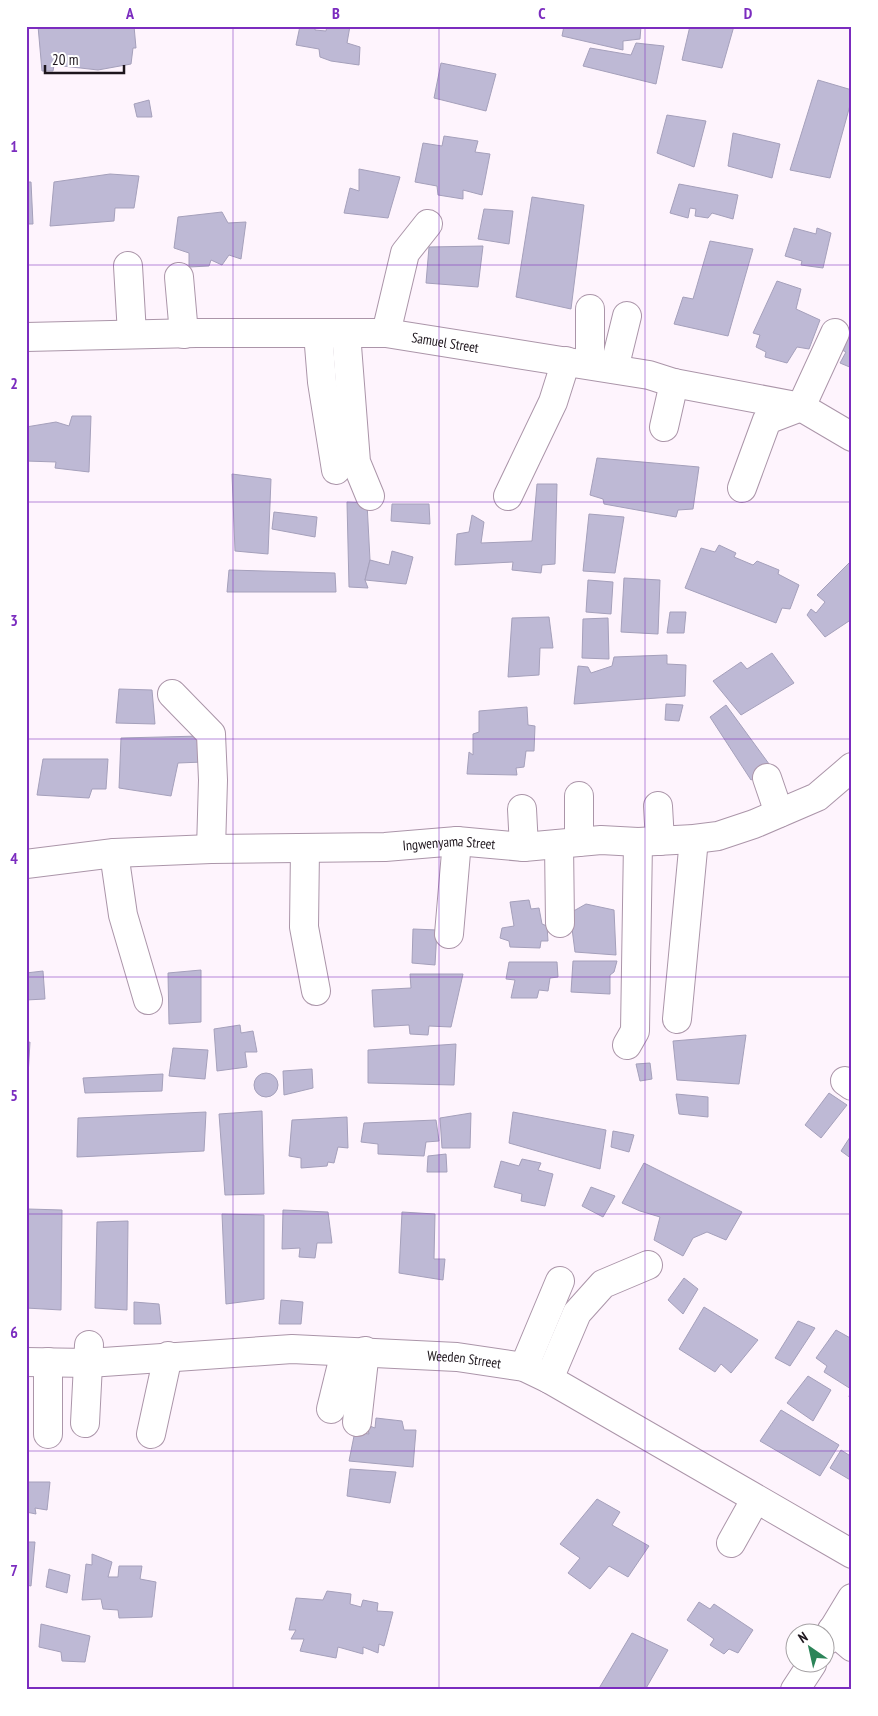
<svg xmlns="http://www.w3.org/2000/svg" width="878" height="1716" font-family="'PT Sans Narrow',sans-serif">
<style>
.building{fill:#beb9d5;stroke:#a5a0bb}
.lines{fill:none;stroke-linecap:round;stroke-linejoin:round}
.minor-casing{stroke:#ab95a9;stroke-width:30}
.minor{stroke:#fff;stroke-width:28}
.grid{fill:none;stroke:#7b2cbf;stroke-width:1;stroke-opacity:0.55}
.labels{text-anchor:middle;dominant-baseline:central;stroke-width:4.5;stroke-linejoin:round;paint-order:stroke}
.street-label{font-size:14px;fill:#1d151c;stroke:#fff}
.neatline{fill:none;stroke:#7b2cbf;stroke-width:2}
.grid-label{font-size:16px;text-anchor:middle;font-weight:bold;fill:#7b2cbf}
</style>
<rect width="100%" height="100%" fill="#fef4fd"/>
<g class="building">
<path d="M38,26h96l2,22h-3l-2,16 -33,6 -44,-5 -1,6h-11z"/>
<path d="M300,26h15v4l11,1 1,-5h23l-3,17 13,4 -1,18 -28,-4 -11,-4 -1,-8 -23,-4z"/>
<path d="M564,26h77l-1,13 -17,2v9l-61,-14z"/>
<path d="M690,26h44l-12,42 -40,-8z"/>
<path d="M636,43l28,3 -8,38 -73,-18 7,-18 41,7z"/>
<path d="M441,63l55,11 -10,37 -52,-13z"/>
<path d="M818,80l34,10v8l-22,80 -40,-8z"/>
<path d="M149,100l3,17h-15l-3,-13z"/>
<path d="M667,115l39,6 -12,46 -37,-14z"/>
<path d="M733,133l47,11 -8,34 -44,-12z"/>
<path d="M444,136l34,5 -3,11 15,2 -8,41 -19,-5v9l-25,-4 -1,-9 -22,-4 8,-39 19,3z"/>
<path d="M359,169l41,8 -12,41 -44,-5 6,-25 9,3z"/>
<path d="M110,174l29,2 -5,32h-19l-1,13 -64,5 4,-44z"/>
<path d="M26,182h5l2,42h-7z"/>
<path d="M679,184l59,11 -5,24 -21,-6 -4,5 -13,-2 1,-7 -6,-1 -2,10 -18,-5z"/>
<path d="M532,197l52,8 -13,104 -55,-12z"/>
<path d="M484,209l29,2 -4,33 -31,-5z"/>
<path d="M222,212l6,11 18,-1 -5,37 -12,-4 -7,10 -11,-5 -2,6 -20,1v-14l-15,-5 4,-31z"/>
<path d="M794,228l22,6 1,-6 14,5 -8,35 -22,-3 1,-4 -17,-5z"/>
<path d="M710,241l43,8 -25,87 -54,-12 9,-27 10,2z"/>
<path d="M483,246l-5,41 -52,-4 3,-36z"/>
<path d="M777,281l24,8 -5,20 24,11 -11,29 -12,-2 -10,16 -22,-6 1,-5 -10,-5 4,-12 -7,-2z"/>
<path d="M852,326v42l-12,-5 6,-11 -6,-3z"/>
<path d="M72,416h19l-2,56 -34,-4 1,-6 -30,-1v-34l30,-5 13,4z"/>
<path d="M597,458l102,9 -6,42 -15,1 -2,7 -72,-13 -1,-5 -13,-4z"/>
<path d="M232,474l39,5 -3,75 -33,-3z"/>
<path d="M537,484h20l-2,80 -13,1 -1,8 -29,-3 1,-8 -58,3 2,-31 12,-2 3,-17 12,7 -3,21 51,-2z"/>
<path d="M347,502l20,1 3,57 -5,20 3,8 -19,-1z"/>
<path d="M392,504h37l1,20 -39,-3z"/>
<path d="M274,512l43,5 -2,20 -43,-8z"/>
<path d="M589,514l35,3 -9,56 -32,-2z"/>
<path d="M719,545l17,8 -2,4 19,8 4,-4 22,9 -1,4 21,11 -9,24 -8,-1 -6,15 -91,-35 16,-40 14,4z"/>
<path d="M392,551l21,6 -7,27 -41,-4 5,-20 19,5z"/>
<path d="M852,560v59l-27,18 -18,-22 4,-6 5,4 9,-11 -8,-7z"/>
<path d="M229,570l106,3 1,19h-109z"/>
<path d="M624,578l36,2 -2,54 -37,-2z"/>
<path d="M588,580l25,2 -2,32 -25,-2z"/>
<path d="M670,612h16l-2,21h-17z"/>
<path d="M549,617l4,31h-13l-1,27 -31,2 4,-59z"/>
<path d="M608,618l1,41 -27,-1 1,-39z"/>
<path d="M772,653l22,30 -53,32 -28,-34 28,-19 6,7z"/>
<path d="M667,655v9l19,1 -1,31 -111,8 4,-38 10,1 3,6 21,-7 2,-9z"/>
<path d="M119,689l33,1 3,34 -39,-1z"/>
<path d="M666,704l17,1 -4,16 -14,-1z"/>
<path d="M726,705l46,63 -21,12 -41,-63z"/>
<path d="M527,707l1,18 7,1 -1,25h-8l-2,16 -8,1 1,7 -50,-1 2,-22 4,3v-21l6,-2v-21z"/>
<path d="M201,736l2,26 -25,1 -7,33 -52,-8 2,-50z"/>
<path d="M43,759h65l-2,30h-14l-3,9 -52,-3z"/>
<path d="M529,900l2,9 8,-1 3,16 5,2 1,15h-7l-1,7 -30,-1 -1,-6 -9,-3 2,-10 12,-2 -4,-24z"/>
<path d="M586,904l28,6 2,45 -41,-3 -5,-39z"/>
<path d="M413,929l24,1 -2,35 -23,-2z"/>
<path d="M573,961h44l-3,11 -4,3v19l-39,-2z"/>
<path d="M509,962h48l1,15 -8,1 -2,13 -9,-1 -2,8h-26l4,-18 -9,-1z"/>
<path d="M201,970v52l-32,2 -1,-51z"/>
<path d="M43,971l2,28 -19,1v-27z"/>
<path d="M410,974h53l-12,53 -22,-1 -1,9 -18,-1 -1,-9 -35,2 -2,-37 39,-2z"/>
<path d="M240,1025l1,8 12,-2 4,21h-12l2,15 -30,4 -3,-42z"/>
<path d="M746,1035l-7,49 -62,-4 -4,-39z"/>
<path d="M30,1042l-2,34h-2v-33z"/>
<path d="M456,1044l-2,41 -86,-2v-33z"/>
<path d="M173,1048l35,2 -3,29 -36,-3z"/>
<path d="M650,1063l2,16 -12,2 -4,-17z"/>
<path d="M312,1069l1,19 -29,7 -1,-24z"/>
<circle cx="266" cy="1085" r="12"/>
<path d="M163,1074l-1,17 -77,2 -2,-15z"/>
<path d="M829,1093l18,12 -26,33 -16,-13z"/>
<path d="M676,1094l32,3v20l-29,-3z"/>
<path d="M262,1111l2,83 -39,1 -6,-81z"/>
<path d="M206,1112l-2,39 -127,6 1,-39z"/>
<path d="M513,1112l93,18 -6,39 -91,-26z"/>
<path d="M471,1113l-1,35h-28l-2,-30z"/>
<path d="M347,1117l1,31 -10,-1 -4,16 -6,-1 -1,4 -26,2v-10l-12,-2 3,-36z"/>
<path d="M436,1120l3,21 -13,1 -2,14 -46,-2v-10l-17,-2 3,-19z"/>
<path d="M613,1131l21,4 -5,17 -18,-5z"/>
<path d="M852,1134v25l-11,-8z"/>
<path d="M446,1154l1,18h-20l1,-16z"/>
<path d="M522,1159l19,4 -3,7 15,4 -8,32 -24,-5 1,-7 -28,-7 7,-26 18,5z"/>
<path d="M644,1163l98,49 -16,28 -19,-8 -14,6 -10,18 -29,-16 6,-23 -20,-6 -18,-8z"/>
<path d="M591,1187l24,9 -12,21 -21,-11z"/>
<path d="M28,1209l34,1 -1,100 -35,-2z"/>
<path d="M283,1210l45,2 4,31h-15l-2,15 -16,-1 1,-9 -18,1z"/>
<path d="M402,1212l33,2 -1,45h11l-2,21 -44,-7z"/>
<path d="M222,1214l42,1v84l-38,5z"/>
<path d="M128,1221l-1,89 -32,-2 2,-86z"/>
<path d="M684,1278l14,11 -15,25 -15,-14z"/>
<path d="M281,1300l22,2 -2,22h-22z"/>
<path d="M134,1302l25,2 2,20h-27z"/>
<path d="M704,1307l54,33 -27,33 -10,-9 -6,8 -36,-23z"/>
<path d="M798,1321l17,7 -25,38 -15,-8z"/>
<path d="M836,1330l16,9v59l-3,-1 2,-8 -27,-17 3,-6 -11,-8z"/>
<path d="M808,1376l23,14 -18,31 -26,-18z"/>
<path d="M781,1410l58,35 -19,31 -60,-35z"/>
<path d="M376,1418l26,3 2,9h12l-3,37 -64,-6 7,-35 7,7 6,1 -2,-9 8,3z"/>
<path d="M841,1450l11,7v24l-22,-13z"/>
<path d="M350,1469l46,3 -6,31 -43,-7z"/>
<path d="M26,1482h24l-3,28 -12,-2 1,6 -10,-2z"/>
<path d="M597,1499l23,13 -8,13 37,21 -21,31 -19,-11 -19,23 -22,-16 12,-15 -20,-14z"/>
<path d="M26,1542h9l-4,44 -5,-1z"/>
<path d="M92,1554l20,8 -4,15h10l1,-11h23l-2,13 16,3 -4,35 -33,1 -1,-8 -15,-1 -2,-10 -19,1 4,-36 6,1z"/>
<path d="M49,1569l21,6 -3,18 -21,-6z"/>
<path d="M327,1591l24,3 -1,10 11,3 2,-7 15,3 -1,8 16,1 -9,34 -5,-2 -1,9 -15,-6v7l-25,-7 -2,11 -36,-7 4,-12h-13l5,-9h-7l7,-32 27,2z"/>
<path d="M699,1602l11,7 4,-5 39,26 -15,23 -9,-4 -5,5 -14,-9 4,-6 -27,-19z"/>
<path d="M41,1624l49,12 -5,26 -23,-1 -1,-9 -22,-5z"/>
<path d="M632,1633l36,17 -23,40h-47z"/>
</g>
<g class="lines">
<defs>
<g id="minor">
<path d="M128,266l4,68"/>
<path d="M179,277l5,57"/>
<path d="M318,333l4,49 14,88"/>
<path d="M346,333l10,129 14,34"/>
<path d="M386,333l19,-80 23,-29"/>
<path id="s1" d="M26,337l170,-4h190l263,42 25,8 127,24 51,30"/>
<path d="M590,365v-56"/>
<path d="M614,369l13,-53"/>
<path d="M664,427l10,-44"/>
<path d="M742,488l25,-68 34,-13 34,-74"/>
<path d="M508,496l45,-94 13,-41"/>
<path d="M172,694l39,40 2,46 -2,69"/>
<path d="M767,778l12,35"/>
<path d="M658,806l2,35"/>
<path d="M522,809l2,38"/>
<path d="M579,842v-46"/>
<path d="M559,844l1,79"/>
<path d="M305,849l-1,78 12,64"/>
<path d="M114,853l9,62 25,85"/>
<path id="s2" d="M26,864l88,-11 97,-4 174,-2 72,-6 67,6 77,-7 37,2 56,-3 24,-3 36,-12 63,-27 35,-30"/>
<path d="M449,934l8,-93"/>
<path d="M677,1019l17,-180"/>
<path d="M627,1045l8,-14 3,-189"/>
<path d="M845,1081l7,5"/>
<path id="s3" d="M26,1362l63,1 203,-14 165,8 67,10 25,12 303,175"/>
<path d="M48,1362v72"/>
<path d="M524,1367l36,-86"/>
<path d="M549,1379l28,-66 26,-29 45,-19"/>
<path d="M331,1409l14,-57"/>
<path d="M357,1422l8,-71"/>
<path d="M85,1423l4,-78"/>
<path d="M151,1434l17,-78"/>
<path d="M731,1543l24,-43"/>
<path d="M832,1630l20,17"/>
<path d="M826,1641l26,-43"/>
<path d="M795,1690l17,-26"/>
</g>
</defs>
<use href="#minor" class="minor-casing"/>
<use href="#minor" class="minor"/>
</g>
<path class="grid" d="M233,26v1664M439,26v1664M645,26v1664M26,265h826M26,502h826M26,739h826M26,977h826M26,1214h826M26,1451h826"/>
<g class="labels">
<g class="street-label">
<text stroke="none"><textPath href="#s1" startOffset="420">Samuel Street</textPath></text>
<text stroke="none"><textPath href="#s2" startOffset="424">Ingwenyama Street</textPath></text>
<text stroke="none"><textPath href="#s3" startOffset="439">Weeden Strreet</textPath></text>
</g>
</g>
<rect width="878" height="1716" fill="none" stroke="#ffffff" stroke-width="55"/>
<g transform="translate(810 1648) rotate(326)"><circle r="24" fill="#ffffff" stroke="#a5a1a4"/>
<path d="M0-4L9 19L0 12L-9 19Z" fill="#2b8458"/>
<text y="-8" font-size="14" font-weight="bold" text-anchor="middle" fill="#1d151c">N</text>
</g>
<path d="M45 65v8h79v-8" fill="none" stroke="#1d151c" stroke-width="2.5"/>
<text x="52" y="65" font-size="15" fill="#1d151c" stroke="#ffffff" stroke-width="4" paint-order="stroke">20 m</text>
<rect x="28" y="28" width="822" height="1660" class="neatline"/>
<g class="grid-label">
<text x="130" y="19">A</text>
<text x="336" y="19">B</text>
<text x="542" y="19">C</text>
<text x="748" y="19">D</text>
<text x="14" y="152">1</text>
<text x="14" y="389">2</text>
<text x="14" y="626">3</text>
<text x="14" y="864">4</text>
<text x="14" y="1101">5</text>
<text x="14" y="1338">6</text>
<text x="14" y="1576">7</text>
</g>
</svg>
